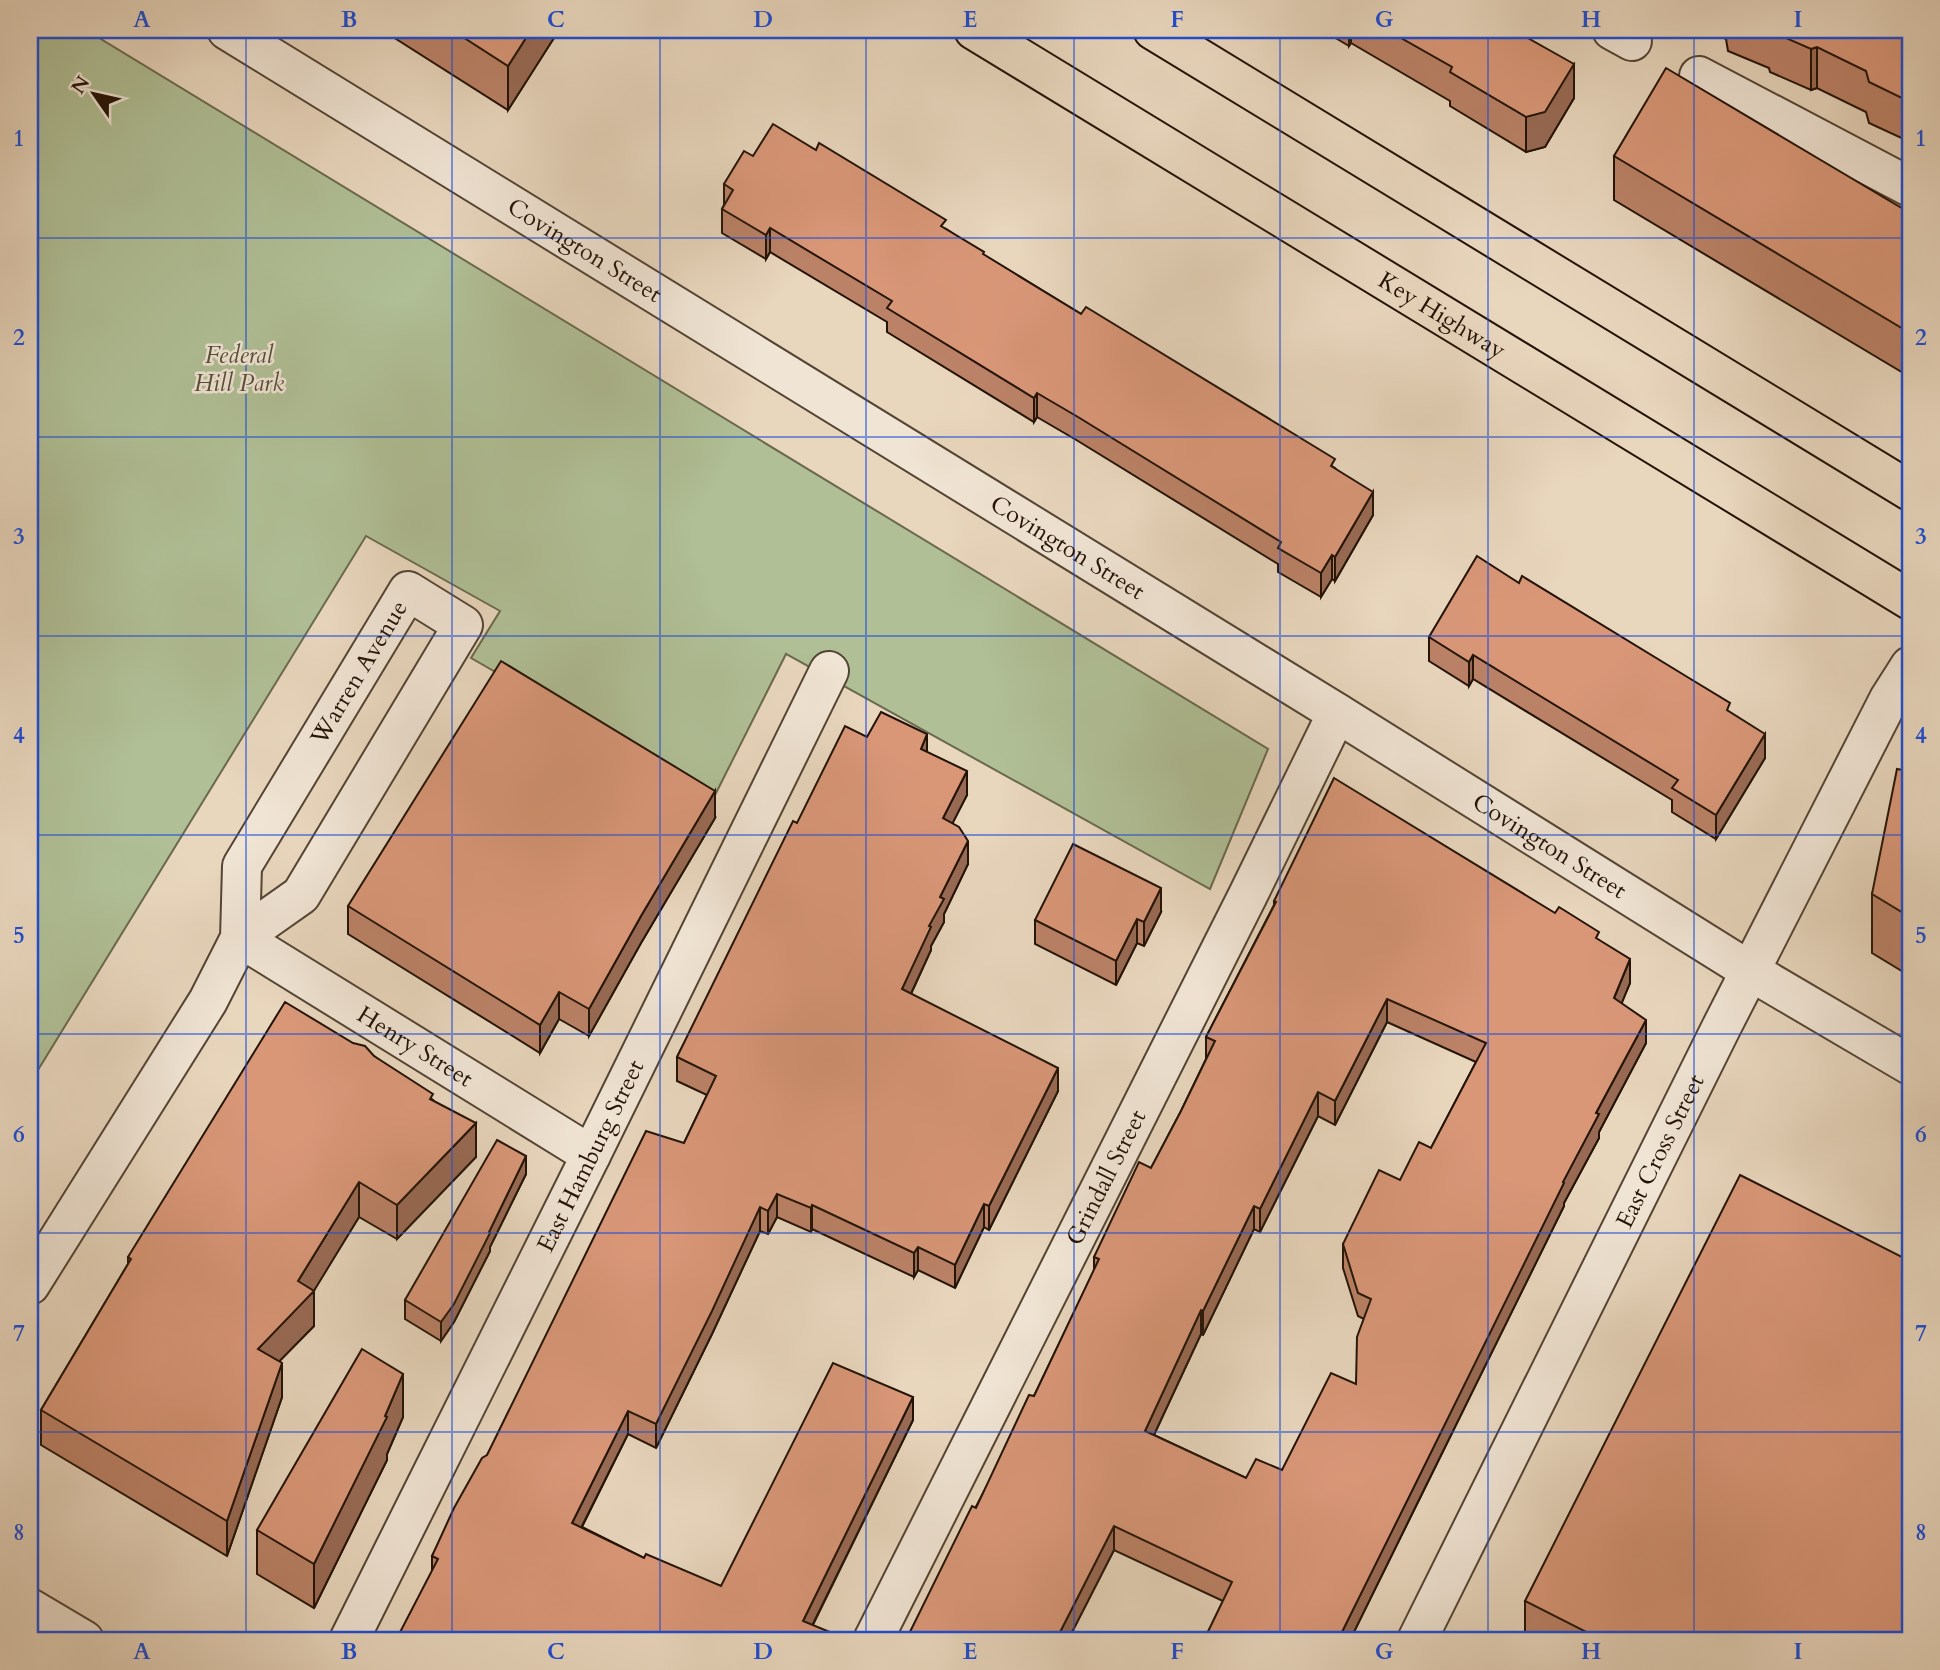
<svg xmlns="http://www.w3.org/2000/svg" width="1940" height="1670" font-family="Cardo,serif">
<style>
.green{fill:#b0bf96;stroke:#6a694e;stroke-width:2}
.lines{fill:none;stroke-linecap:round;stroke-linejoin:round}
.minor-casing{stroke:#544434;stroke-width:42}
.major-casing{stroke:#231307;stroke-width:42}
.minor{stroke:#f0e4d4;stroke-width:38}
.major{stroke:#e8d6bd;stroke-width:38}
.wall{fill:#bb8267;stroke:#231307;stroke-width:2;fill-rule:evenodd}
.shaded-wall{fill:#986a54;stroke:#231307;stroke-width:2}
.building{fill:#d99778;stroke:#231307;stroke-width:2;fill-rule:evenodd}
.grid{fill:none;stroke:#1d4ed8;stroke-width:2;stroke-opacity:0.55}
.labels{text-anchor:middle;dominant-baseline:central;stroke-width:5;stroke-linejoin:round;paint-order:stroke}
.street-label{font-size:24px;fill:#231307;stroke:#f0e4d4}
.park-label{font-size:24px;font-style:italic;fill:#544f39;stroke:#f0e4d4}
.neatline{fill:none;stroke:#1d4ed8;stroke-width:2.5}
.grid-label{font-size:23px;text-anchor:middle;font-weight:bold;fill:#1d4ed8}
</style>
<rect width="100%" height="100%" fill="#e8d6bd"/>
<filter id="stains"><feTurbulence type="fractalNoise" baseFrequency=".00286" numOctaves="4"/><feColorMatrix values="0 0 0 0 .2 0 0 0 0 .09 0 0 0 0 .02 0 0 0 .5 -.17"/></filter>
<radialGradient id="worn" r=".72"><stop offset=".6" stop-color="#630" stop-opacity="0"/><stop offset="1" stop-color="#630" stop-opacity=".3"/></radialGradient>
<path class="green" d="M30,30h56l1182,719 -58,140 -424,-235 -72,143 -243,-139 29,-47 -134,-75 -336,547z"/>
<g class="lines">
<defs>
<g id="minor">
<path id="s1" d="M227,30l1110,683 413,258 160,94"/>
<path d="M1612,30l20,11"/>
<path d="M1699,76l211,111"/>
<path id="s2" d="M240,938l351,217"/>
<path id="s3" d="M30,1285l178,-284 32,-63 2,-72 166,-275 55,34 -162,270 -61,43"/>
<path d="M30,1608l54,32"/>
<path id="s4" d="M349,1640l242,-485 238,-484"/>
<path id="s5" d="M873,1640l375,-745 89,-182"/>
<path id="s6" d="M1417,1640l304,-612 168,-329 21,-33"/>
</g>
<g id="major">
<path id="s7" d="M974,30l936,570"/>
<path d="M1153,30l757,461"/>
</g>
</defs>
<use href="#minor" class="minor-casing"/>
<use href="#major" class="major-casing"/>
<use href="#minor" class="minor"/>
<use href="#major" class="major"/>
</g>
<g class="wall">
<path d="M382,30h177l-51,80z"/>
<path d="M1322,30h199v4l53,64 -29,49 -19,5 -76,-46v-5l-99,-58 -2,3z"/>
<path d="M1708,30h202v112l-41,-19 -3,-11 -49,-24 -6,2 -41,-18 -1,-4 -41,-17 -2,-12z"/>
<path d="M753,156l193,73 38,26 351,213 38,47 -38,66 -3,-2 -11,18 -43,-25v-8l-200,-123 -41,-24 -3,5 -147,-90v-10l-117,-70 -4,7 -44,-26v-24l2,-4v-21z"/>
<path d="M1614,156l296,57v164l-296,-177z"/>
<path d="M1429,637l301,76 35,45 -49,81 -44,-27v-12l-199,-121 -4,7 -40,-25z"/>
<path d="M867,737l60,15 40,43 -15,28 16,41 -24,50v8l-13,24v4l-20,44 147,97 -69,139 -5,-3 -29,61 -37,-18 -4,7 -102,-48 -1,3 -34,-15 -9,17 -8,-3 -48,103 -56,114 -28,-14 -46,93 62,31 77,28 192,-166 -100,205 -381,-54v-15l55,-101 197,-312 23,-48 -30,-14v-24l120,-234z"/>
<path d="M1910,771v205l-38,-23v-59z"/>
<path d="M715,818l-74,125 -52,93 -30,-17 -19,34 -192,-119v-28z"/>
<path d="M1274,901l325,39 31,43 -9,20 25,40 -47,89v6l-35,65v3l-214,434h-146l19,-39 -109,-51 -46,90h-162l128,-244 60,-125v-14l57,-89 30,-57 25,-52v-22l68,-132zM1387,1022l89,40 -45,86 -31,32 -57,64v24l15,48 6,3 -8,65 -74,86 -36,8 -92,-43 47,-101 2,1 51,-106 6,3 58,-116 17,9z"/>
<path d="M1161,912l-17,34 -7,-3 -21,42 -81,-41v-24z"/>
<path d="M374,1056l59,44 43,57 -79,82 -38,-22 -46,74 1,35 -35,35 3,36 -55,159 -186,-111v-35l87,-146v-7z"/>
<path d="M526,1174l-36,73v4l-36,71 -13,19 -36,-22v-19z"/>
<path d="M403,1417l-16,37v6l-73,148 -57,-34v-44z"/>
<path d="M1525,1601l385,39h-377l-8,-4z"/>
</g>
<g class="shaded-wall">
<path d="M531,30h28l-51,80v-44z"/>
<path d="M1349,30h2v13l-2,3z"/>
<path d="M1817,47v41l-6,2v-41z"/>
<path d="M1574,64v34l-29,49 -19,5v-35z"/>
<path d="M770,228v24l-4,7v-24z"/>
<path d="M1037,393v24l-3,5v-24z"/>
<path d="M1373,492v23l-38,66v-24z"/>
<path d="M1332,555v24l-11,18v-24z"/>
<path d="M1473,655v24l-4,7v-24z"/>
<path d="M927,734v24l-6,-9z"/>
<path d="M1765,734v24l-49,81v-24z"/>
<path d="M967,771v24l-24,47v-24z"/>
<path d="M715,791v27l-74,125 -52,93v-27l52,-93z"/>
<path d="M968,841v23l-24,50v8l-13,24v4l-29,63v-24l27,-63 11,-29z"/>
<path d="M1161,888v24l-17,34v-24z"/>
<path d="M1137,919v24l-21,42v-24z"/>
<path d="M1630,959v24l-16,39v-24z"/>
<path d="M559,992v27l-19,34v-28z"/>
<path d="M1387,999v23l-52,103v-24z"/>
<path d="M1646,1020v23l-47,89v6l-35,65v3l-153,310 -61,124h-12l258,-527z"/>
<path d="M1058,1068v23l-69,139v-24z"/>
<path d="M1318,1092v24l-58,116v-23z"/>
<path d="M476,1123v34l-79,82v-34z"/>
<path d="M526,1156v18l-36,73v4l-36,71 -13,19v-19l48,-90z"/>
<path d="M359,1182v35l-47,77 2,-3v35l-56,57v-34l40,-68z"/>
<path d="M777,1194v23l-9,17v-23z"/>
<path d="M984,1204v23l-29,61v-23z"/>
<path d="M812,1205v24l-1,3v-24z"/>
<path d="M1254,1206v23l-51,106v-24z"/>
<path d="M760,1207v24l-48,103 -56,114v-24z"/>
<path d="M918,1247v23l-4,7v-24z"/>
<path d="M1201,1310v24l-56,120v-23z"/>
<path d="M282,1363v34l-55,159v-35z"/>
<path d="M403,1374v43l-16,37v6l-73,148v-44l71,-148z"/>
<path d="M913,1397v23l-108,220 -2,-19z"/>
<path d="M628,1411v23l-56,112v-23z"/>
<path d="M1114,1526v24l-46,90h-12z"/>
</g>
<g class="building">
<path d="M452,30h79l-23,36z"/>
<path d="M1387,30h131l-1,2 57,32 -29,48 -19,5 -76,-45 2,-5z"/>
<path d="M1770,30h140v72l-41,-20 -3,-11 -49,-24 -6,2 -41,-18z"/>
<path d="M1666,68l244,145v120l-296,-177z"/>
<path d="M773,124l43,26 3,-7 127,77 -5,6 43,26 -1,2 98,60 5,-7 249,152 -4,7 42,26 -38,65 -3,-2 -11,18 -43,-25 3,-6 -203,-125 -41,-24 -3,5 -147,-90 5,-7 -122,-73 -4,7 -44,-26 11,-19 -9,-6 20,-33 9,5z"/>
<path d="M1477,556l42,27 3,-7 167,102 41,25 -3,7 38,24 -49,81 -44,-27 6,-8 -205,-125 -4,7 -40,-25z"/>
<path d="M501,661l214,130 -74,125 -52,93 -30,-17 -19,33 -192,-119z"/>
<path d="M881,712l46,22 -6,15 46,22 -24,47 16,9 9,14 -28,56 4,2 -15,27 2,1 -29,62 156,79 -69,138 -5,-2 -29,61 -37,-18 -4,6 -102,-48 -1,3 -34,-14 -9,17 -8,-4 -48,104 -56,113 -28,-13 -56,112 72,35 2,-4 75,32 112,-223 80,34 -110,224 46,19h-453l42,-81 -6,-3 22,-48 28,-50 5,-3 159,-324 38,12 32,-67 -39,-19 116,-236 4,2 48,-97 22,11z"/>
<path d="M1897,769l13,2v146l-38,-23z"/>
<path d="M1334,778l221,135 4,-6 40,25 -3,6 34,21 -16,39 32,22 -50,93 3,1 -36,68 1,1 -153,310 -73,147h-134l28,-58 -118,-56 -58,114h-150l66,-134 4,2 53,-113 5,1 65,-137 -5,-2 45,-95 12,6 30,-57 34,-70 -9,-4 70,-135 -2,-1zM1387,999l99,44 -55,105 -12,-6 -19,38 -21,-10 -36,74 15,49 13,6 -14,38 -1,47 -25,-11 -49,97 -26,-11 -10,19 -101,-47 56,-121 2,1 51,-105 6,3 58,-117 17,9z"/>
<path d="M1073,844l88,44 -17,34 -7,-3 -21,42 -81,-41z"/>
<path d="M285,1002l68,41 12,3 9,10 59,38 -3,5 46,24 -79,82 -38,-23 -61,99 16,10 -56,58 24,14 -55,158 -186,-111 90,-151 -3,-2z"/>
<path d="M497,1140l29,16 -37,76 1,1 -36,71 -13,18 -36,-22z"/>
<path d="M1740,1175l170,86v379h-308l-77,-39z"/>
<path d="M362,1349l41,25 -18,42 2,1 -73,147 -57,-34z"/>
</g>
<path class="grid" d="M246,30v1610M452,30v1610M660,30v1610M866,30v1610M1074,30v1610M1280,30v1610M1488,30v1610M1694,30v1610M30,238h1880M30,437h1880M30,636h1880M30,835h1880M30,1034h1880M30,1233h1880M30,1432h1880"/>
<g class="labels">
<g class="street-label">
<text stroke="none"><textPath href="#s1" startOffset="420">Covington Street</textPath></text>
<text stroke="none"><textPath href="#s7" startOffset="548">Key Highway</textPath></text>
<text stroke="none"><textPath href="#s1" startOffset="987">Covington Street</textPath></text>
<text stroke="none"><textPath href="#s3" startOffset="704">Warren Avenue</textPath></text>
<text stroke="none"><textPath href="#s1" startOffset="1554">Covington Street</textPath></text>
<text stroke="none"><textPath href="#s2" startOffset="206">Henry Street</textPath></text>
<text stroke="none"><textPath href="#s6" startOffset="546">East Cross Street</textPath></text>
<text stroke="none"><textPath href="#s4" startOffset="541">East Hamburg Street</textPath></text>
<text stroke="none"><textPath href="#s5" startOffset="518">Grindall Street</textPath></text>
</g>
<g class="park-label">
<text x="239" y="355">Federal<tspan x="239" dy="28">Hill Park</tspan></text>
</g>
</g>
<rect width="1940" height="1670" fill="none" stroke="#e8d6bd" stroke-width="77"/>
<g transform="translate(94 94) rotate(304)" stroke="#f0e4d4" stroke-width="5" paint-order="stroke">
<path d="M0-5L12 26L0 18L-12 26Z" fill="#231307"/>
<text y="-10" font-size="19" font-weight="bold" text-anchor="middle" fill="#231307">N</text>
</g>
<rect x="38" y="38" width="1864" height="1594" class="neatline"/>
<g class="grid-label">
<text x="142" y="27">A</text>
<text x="349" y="27">B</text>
<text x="556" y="27">C</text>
<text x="763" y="27">D</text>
<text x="970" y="27">E</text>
<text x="1177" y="27">F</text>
<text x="1384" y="27">G</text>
<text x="1591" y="27">H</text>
<text x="1798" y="27">I</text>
<text x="19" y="146">1</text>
<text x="1921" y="146">1</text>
<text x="19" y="345">2</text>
<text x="1921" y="345">2</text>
<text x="19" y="544">3</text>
<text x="1921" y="544">3</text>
<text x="19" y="743">4</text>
<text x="1921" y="743">4</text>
<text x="19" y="943">5</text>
<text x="1921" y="943">5</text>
<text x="19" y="1142">6</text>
<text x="1921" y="1142">6</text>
<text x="19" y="1341">7</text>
<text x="1921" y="1341">7</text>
<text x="19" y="1540">8</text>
<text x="1921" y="1540">8</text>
<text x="142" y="1659">A</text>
<text x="349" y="1659">B</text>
<text x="556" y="1659">C</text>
<text x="763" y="1659">D</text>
<text x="970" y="1659">E</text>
<text x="1177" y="1659">F</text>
<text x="1384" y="1659">G</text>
<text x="1591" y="1659">H</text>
<text x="1798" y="1659">I</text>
</g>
<rect width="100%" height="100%" filter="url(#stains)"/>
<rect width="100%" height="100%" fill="url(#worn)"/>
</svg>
